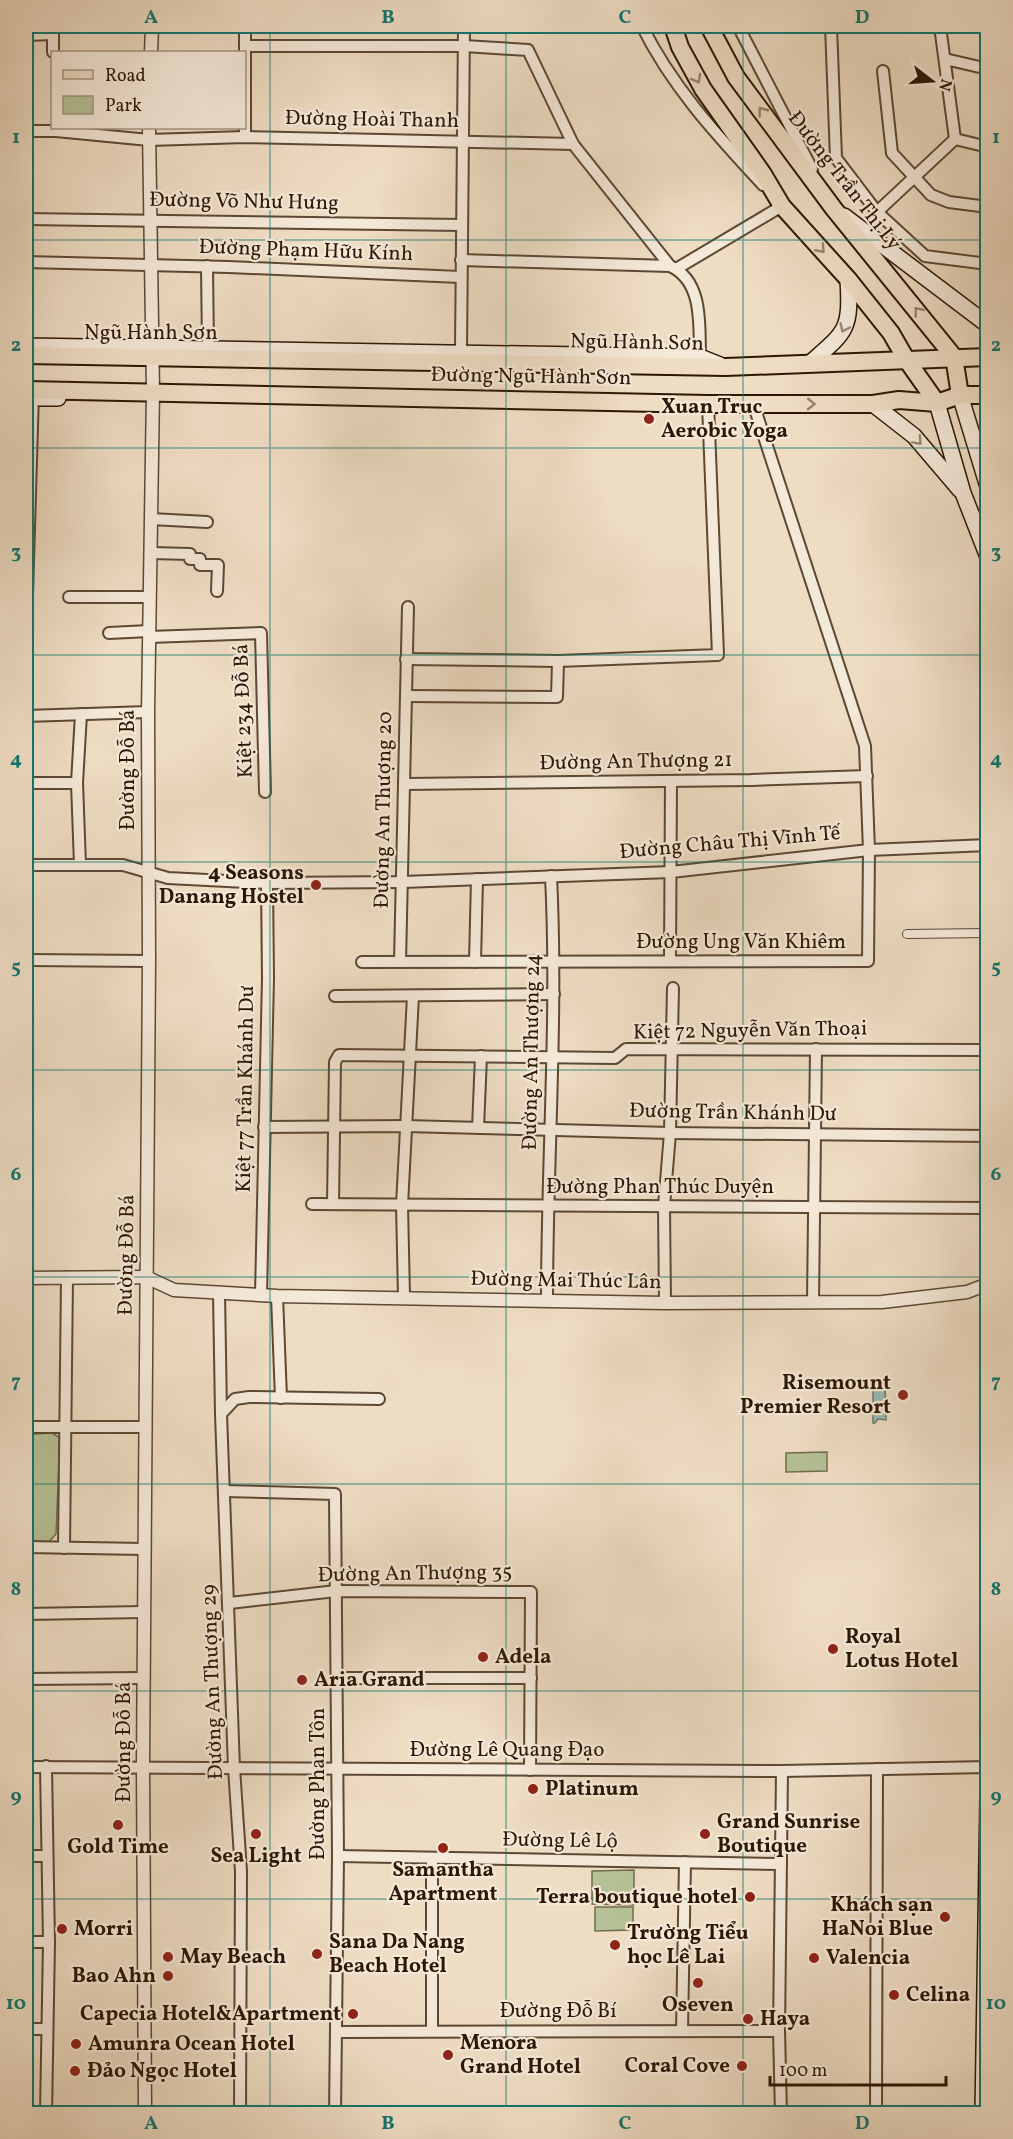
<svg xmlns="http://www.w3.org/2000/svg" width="1013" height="2139" font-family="Vollkorn,serif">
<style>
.green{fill:#b5c196;stroke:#716c4c;stroke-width:1.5}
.water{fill:#99bbb7;stroke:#6e796f;stroke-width:1.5}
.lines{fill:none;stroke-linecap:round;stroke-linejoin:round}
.pedestrian-casing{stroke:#5d4833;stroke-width:10}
.minor-casing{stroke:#5d4833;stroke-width:14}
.tertiary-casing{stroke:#5d4833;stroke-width:15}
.secondary-casing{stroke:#2d1703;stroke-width:18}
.primary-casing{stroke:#2d1703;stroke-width:20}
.trunk-casing{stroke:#2d1703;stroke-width:20}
.pedestrian{stroke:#f4e8d8;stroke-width:8}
.minor{stroke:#f4e8d8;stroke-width:10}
.tertiary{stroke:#f4e8d8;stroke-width:12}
.secondary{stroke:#f4e8d8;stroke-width:15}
.primary{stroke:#eedcc3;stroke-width:16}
.trunk{stroke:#eedcc3;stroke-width:16}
.oneway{stroke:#97836d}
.oneway2{stroke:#9a8a78}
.grid{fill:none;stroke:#0f766e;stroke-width:1.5;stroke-opacity:0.55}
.poi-dot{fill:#8f2418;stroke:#f4e8d8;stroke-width:2}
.labels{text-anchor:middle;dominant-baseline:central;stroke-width:4.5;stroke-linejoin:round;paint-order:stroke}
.street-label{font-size:21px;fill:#2d1703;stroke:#f4e8d8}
.poi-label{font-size:21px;font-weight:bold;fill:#2d1703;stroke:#f4e8d8;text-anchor:start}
.neatline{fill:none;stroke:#0f766e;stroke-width:2}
.grid-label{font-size:20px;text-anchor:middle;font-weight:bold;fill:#0f766e}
</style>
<rect width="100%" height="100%" fill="#eedcc3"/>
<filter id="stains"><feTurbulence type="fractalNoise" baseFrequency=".00333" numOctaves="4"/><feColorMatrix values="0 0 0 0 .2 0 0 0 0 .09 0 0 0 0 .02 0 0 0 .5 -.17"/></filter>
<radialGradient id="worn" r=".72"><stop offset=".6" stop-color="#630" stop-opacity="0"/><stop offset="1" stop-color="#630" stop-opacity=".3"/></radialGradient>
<g class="green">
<path d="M52,1433l8,5 -4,96 -8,9 -22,-1v-100l8,-8z"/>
<path d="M827,1452v19l-41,1v-19z"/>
<path d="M634,1870v35l-42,-1v-33z"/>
<path d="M595,1907h38v23l-38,1z"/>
</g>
<path class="water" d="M873,1381l12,1 1,38 -8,-1 -3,4h-2z"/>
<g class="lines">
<defs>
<path id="pedestrian" d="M907,934l81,-1"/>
<g id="minor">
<path d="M53,26v26"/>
<path d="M245,26v111"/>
<path d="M642,26c30,61 75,109 121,159"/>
<path d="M738,26l74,143"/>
<path d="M831,26l5,132 41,54 48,44 63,8"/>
<path d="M940,26l15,113"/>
<path d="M26,35l27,-1"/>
<path d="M245,46h219l64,4 45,94 97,122c34,15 29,61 30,91"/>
<path d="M945,59l43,10"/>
<path d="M883,71l9,82 39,42 18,7 39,5"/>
<path d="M26,131h30l93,9 96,-3 328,7"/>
<path d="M955,139l33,8"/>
<path d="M877,212l78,-73"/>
<path d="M26,219l436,6"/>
<path d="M461,260l209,6"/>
<path d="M26,262l203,5 231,10"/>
<path d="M207,266l1,82"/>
<path d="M676,269l106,-63 -3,-3"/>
<path d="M461,351l3,-325"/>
<path d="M151,519l56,3"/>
<path d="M151,553l39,1v5h10v6h18l-1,26"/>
<path d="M69,597h81"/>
<path d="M26,629l7,-236"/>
<path d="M109,633l40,-2"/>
<path d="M149,637l112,-4 4,159"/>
<path d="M406,659l152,2 160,-6 -10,-251"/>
<path d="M406,696l151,1 1,-36"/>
<path d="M26,716l122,-4"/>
<path d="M26,783h51"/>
<path d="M404,784l347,-4 116,-4"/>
<path d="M26,865h97l45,13 99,5 136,-1 268,-10 198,-22 119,-5"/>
<path d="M80,865l-3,-82 4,-69"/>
<path d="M26,960l123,1"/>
<path d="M670,960l1,-179"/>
<path d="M362,962l506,-1 1,-111 -4,-104 -112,-343"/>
<path d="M400,962l8,-355"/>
<path d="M475,962l2,-83"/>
<path d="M335,996l219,-2"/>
<path d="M264,1127l142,-1 264,7 318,3"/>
<path d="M478,1128l3,-72"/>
<path d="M312,1204l676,4"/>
<path d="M333,1204l2,-142 4,-7 276,3 11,-9 362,1"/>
<path d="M219,1293l2,121"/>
<path d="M261,1295l7,-317 -1,-95"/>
<path d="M277,1296l4,102"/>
<path d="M404,1296l-2,-91 11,-209"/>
<path d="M547,1301c0,-142 11,-284 4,-425"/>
<path d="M813,1302l3,-253"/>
<path d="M665,1303l-1,-97 6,-73 3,-145"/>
<path d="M26,1427h119"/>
<path d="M224,1491l111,3 3,362 -3,258"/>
<path d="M26,1547l118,2"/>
<path d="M64,1548l3,-271"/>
<path d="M230,1603l106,-12 195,1 -1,178"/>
<path d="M26,1614l118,-2"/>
<path d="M337,1678h194"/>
<path d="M26,1679l118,-1"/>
<path d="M46,1766l3,176 -3,172"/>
<path d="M26,1767l756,4 206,-4"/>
<path d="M26,1856h21"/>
<path d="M338,1856l443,8"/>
<path d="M432,1859v171"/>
<path d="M26,1942h23"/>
<path d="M26,2029h21"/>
<path d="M682,2031l3,-169"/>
<path d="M336,2032l443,-1"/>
<path d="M240,2114l1,-243 -7,-103 -13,-354 14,-15 14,-2 130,2"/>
<path d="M781,2114l-2,-83 3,-260"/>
<path d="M876,2114l1,-345"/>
</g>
<g id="tertiary">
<path d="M151,52l1,-26"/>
<path d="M26,1278l120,-1 28,13 103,6 388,7 217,-1 85,-10 21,-8"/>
<path d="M145,2114l-2,-349 6,-804 -1,-249 5,-321 -4,-263"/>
</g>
<g id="secondary">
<path d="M844,216l144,109"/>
<path d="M26,346l674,11 20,8"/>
<path d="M809,364c38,-33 42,-34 39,-85"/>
<path d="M960,395l28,92"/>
<path d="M26,398h32"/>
<path d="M937,403l26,90 25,64"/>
<path d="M873,404l41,32 46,54"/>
<path d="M983,2114l5,-318"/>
</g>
<g id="primary">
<path d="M673,26l7,21 23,42 60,85 19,32 66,73 43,54 15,26"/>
<path d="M709,26l27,51 98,132 120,148"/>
</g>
<g id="trunk">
<path d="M26,355l700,12 262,-10"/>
<path d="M954,357l6,38"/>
<path d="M906,359l31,44"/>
<path d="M26,390l682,14h165l26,-4 38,3 23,-8h28"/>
</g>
</defs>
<use href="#pedestrian" class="pedestrian-casing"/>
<use href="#minor" class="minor-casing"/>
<use href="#tertiary" class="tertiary-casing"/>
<use href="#secondary" class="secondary-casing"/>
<use href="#primary" class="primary-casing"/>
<use href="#trunk" class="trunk-casing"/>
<use href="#pedestrian" class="pedestrian"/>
<use href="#minor" class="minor"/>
<use href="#tertiary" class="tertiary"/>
<use href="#secondary" class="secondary"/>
<use href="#primary" class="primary"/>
<use href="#trunk" class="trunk"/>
</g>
<defs><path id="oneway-chevron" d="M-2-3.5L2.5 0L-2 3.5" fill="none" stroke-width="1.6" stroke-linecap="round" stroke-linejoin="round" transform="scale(1.5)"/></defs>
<g class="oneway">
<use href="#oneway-chevron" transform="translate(697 79) rotate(61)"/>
<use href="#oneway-chevron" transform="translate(762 111) rotate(-127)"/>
<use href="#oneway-chevron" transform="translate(821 249) rotate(48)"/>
<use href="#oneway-chevron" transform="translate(918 311) rotate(-129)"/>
<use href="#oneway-chevron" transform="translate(811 404) rotate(1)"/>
</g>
<g class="oneway2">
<use href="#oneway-chevron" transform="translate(844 328) rotate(115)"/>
<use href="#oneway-chevron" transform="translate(918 441) rotate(47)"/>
</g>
<path class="grid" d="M270,26v2088M506,26v2088M743,26v2088M26,240h962M26,448h962M26,655h962M26,862h962M26,1070h962M26,1277h962M26,1484h962M26,1691h962M26,1899h962"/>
<g class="poi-dot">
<circle cx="649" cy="419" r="6"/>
<circle cx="316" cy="885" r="6"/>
<circle cx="903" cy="1395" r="6"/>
<circle cx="833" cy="1649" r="6"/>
<circle cx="483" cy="1657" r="6"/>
<circle cx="302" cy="1680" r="6"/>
<circle cx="533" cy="1789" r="6"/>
<circle cx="118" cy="1825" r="6"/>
<circle cx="256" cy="1834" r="6"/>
<circle cx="705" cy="1834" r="6"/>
<circle cx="443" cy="1848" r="6"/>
<circle cx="750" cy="1897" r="6"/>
<circle cx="945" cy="1917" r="6"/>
<circle cx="62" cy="1929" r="6"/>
<circle cx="615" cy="1945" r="6"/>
<circle cx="317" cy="1954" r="6"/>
<circle cx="168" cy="1957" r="6"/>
<circle cx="814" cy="1958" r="6"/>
<circle cx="168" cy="1976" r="6"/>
<circle cx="698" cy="1983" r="6"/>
<circle cx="894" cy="1995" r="6"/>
<circle cx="353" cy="2014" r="6"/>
<circle cx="748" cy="2019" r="6"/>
<circle cx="76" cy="2044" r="6"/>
<circle cx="448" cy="2055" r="6"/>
<circle cx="742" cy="2066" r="6"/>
<circle cx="75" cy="2071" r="6"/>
</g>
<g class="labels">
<g class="street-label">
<text transform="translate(372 120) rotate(1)">Đường Hoài Thanh</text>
<text transform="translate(844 181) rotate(52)">Đường Trần Thị Lý</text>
<text transform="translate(244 202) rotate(1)">Đường Võ Như Hưng</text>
<text transform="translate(306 251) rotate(2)">Đường Phạm Hữu Kính</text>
<text x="151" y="333">Ngũ Hành Sơn</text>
<text transform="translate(637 343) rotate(1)">Ngũ Hành Sơn</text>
<text transform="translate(531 377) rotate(1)">Đường Ngũ Hành Sơn</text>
<text transform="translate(244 711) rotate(-92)">Kiệt 234 Đỗ Bá</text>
<text transform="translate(636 762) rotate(-1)">Đường An Thượng 21</text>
<text transform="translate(128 770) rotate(-90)">Đường Đỗ Bá</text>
<text transform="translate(384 810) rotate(-89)">Đường An Thượng 20</text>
<text transform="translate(730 843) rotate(-5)">Đường Châu Thị Vĩnh Tế</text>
<text x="741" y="942">Đường Ung Văn Khiêm</text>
<text transform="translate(750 1031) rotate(-1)">Kiệt 72 Nguyễn Văn Thoại</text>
<text transform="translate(532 1052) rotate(-89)">Đường An Thượng 24</text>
<text transform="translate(246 1089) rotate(-89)">Kiệt 77 Trần Khánh Dư</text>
<text transform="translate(733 1113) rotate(1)">Đường Trần Khánh Dư</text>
<text x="660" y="1187">Đường Phan Thúc Duyện</text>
<text transform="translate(127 1255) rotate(-89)">Đường Đỗ Bá</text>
<text transform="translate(566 1281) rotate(1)">Đường Mai Thúc Lân</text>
<text transform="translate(415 1574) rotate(-1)">Đường An Thượng 35</text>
<text transform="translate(213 1682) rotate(-92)">Đường An Thượng 29</text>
<text transform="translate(124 1742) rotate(-90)">Đường Đỗ Bá</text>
<text x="507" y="1750">Đường Lê Quang Đạo</text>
<text transform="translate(318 1784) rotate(-90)">Đường Phan Tôn</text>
<text transform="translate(560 1841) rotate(1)">Đường Lê Lộ</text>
<text x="558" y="2011">Đường Đỗ Bí</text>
</g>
<g class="poi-label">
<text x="661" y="407">Xuan Truc<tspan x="661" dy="24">Aerobic Yoga</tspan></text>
<text x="304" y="873" text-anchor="end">4 Seasons<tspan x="304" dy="24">Danang Hostel</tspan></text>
<text x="891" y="1383" text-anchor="end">Risemount<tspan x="891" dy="24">Premier Resort</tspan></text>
<text x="845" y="1637">Royal<tspan x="845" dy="24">Lotus Hotel</tspan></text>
<text x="495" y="1657">Adela</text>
<text x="314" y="1680">Aria Grand</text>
<text x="545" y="1789">Platinum</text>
<text x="717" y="1822">Grand Sunrise<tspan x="717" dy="24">Boutique</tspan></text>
<text x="118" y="1847" text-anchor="middle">Gold Time</text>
<text x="256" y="1856" text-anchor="middle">Sea Light</text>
<text x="443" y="1870" text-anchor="middle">Samantha<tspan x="443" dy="24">Apartment</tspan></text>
<text x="738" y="1897" text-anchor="end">Terra boutique hotel</text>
<text x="933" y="1905" text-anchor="end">Khách sạn<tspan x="933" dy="24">HaNoi Blue</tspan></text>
<text x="74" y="1929">Morri</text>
<text x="627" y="1933">Trường Tiểu<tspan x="627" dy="24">học Lê Lai</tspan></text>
<text x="329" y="1942">Sana Da Nang<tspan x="329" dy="24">Beach Hotel</tspan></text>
<text x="180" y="1957">May Beach</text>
<text x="826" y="1958">Valencia</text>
<text x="156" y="1976" text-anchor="end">Bao Ahn</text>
<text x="906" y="1995">Celina</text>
<text x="698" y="2005" text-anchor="middle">Oseven</text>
<text x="341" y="2014" text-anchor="end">Capecia Hotel&amp;Apartment</text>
<text x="760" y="2019">Haya</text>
<text x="460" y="2043">Menora<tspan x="460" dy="24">Grand Hotel</tspan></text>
<text x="88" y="2044">Amunra Ocean Hotel</text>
<text x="730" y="2066" text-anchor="end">Coral Cove</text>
<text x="87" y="2071">Đảo Ngọc Hotel</text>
</g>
</g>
<rect width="1013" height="2139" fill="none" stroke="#eedcc3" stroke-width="66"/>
<rect x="51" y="51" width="195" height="78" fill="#f4e8d8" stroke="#a49483" stroke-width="1.5"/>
<rect x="63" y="70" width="30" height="9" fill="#eedcc3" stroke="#a49483" stroke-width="1.5"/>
<text x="105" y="81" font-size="18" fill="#2d1703">Road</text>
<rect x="63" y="96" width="30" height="18" fill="#b5c196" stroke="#a49483" stroke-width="1.5"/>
<text x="105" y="111" font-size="18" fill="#2d1703">Park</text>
<g transform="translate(932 81) rotate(107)" stroke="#f4e8d8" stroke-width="4.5" paint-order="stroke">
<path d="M0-4.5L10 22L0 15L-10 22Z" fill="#2d1703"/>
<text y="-9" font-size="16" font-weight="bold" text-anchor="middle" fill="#2d1703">N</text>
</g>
<path d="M770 2076v9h176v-9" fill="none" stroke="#2d1703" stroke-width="3"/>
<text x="779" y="2076" font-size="18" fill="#2d1703" stroke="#f4e8d8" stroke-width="4.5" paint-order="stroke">100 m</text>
<rect x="33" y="33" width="947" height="2073" class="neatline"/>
<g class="grid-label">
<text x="151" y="23">A</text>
<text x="388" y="23">B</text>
<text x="625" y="23">C</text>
<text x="862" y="23">D</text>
<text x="16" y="143">1</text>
<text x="996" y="143">1</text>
<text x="16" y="351">2</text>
<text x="996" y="351">2</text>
<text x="16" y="558">3</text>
<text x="996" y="558">3</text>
<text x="16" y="765">4</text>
<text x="996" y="765">4</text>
<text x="16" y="973">5</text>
<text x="996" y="973">5</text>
<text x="16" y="1180">6</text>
<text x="996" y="1180">6</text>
<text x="16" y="1387">7</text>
<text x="996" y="1387">7</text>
<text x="16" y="1595">8</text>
<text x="996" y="1595">8</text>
<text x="16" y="1802">9</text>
<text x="996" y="1802">9</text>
<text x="16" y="2009">10</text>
<text x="996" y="2009">10</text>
<text x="151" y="2129">A</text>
<text x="388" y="2129">B</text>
<text x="625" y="2129">C</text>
<text x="862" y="2129">D</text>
</g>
<rect width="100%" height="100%" filter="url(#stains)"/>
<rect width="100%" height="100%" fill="url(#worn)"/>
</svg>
